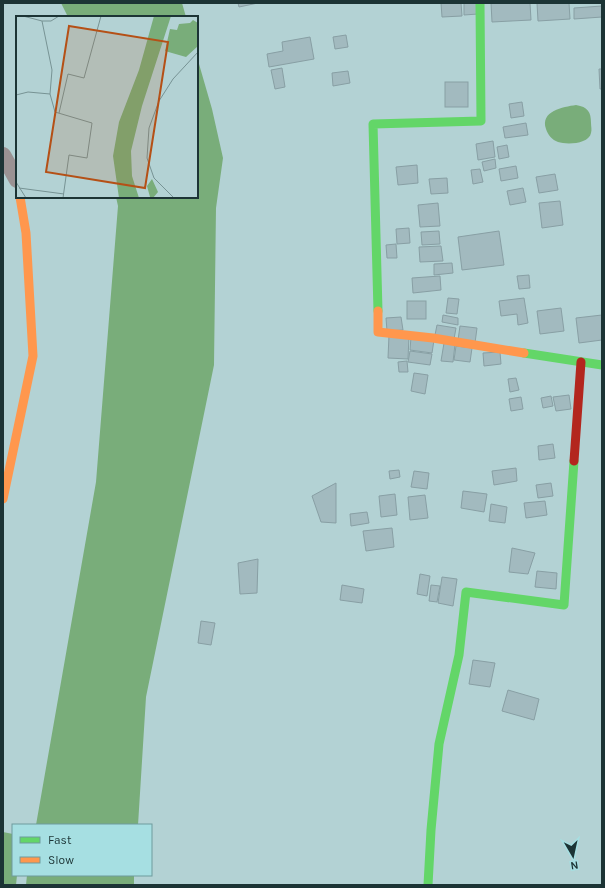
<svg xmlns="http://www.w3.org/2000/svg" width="605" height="888" font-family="Karla,sans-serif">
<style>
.water{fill:#79ad7a}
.building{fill:#a2babf;stroke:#889fa4}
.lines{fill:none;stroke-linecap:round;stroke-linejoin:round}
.street{stroke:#9a9293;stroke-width:16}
.fast{stroke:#63d668;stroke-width:9}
.slow{stroke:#ff974d;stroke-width:9}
.jam{stroke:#b3261e;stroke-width:9}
.inset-road{fill:none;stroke:#779394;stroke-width:1}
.view{fill:#b55016;fill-opacity:0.15;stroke:#b55016;stroke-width:2}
.inset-edge{fill:none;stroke:#1c3435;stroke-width:2}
</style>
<rect width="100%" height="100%" fill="#b3d2d4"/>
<g class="water">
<path d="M61,3h121l4,14h-118z"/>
<path d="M197,57l15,52 11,49 -7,50 -2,157 -68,332 -8,128h-102l60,-343 22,-276 -2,-9h81z"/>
<path d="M576,105c12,2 15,7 15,18 0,3 1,7 0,10 -2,11 -24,12 -33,9 -6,-2 -10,-7 -12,-13 -6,-18 17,-22 30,-24z"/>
<path d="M3,832l10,2v41h4l-1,10h-13z"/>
<path d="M27,875h107v10h-108z"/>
</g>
<g class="building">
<path d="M238,3h20l-19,4z"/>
<path d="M441,3h20l1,13 -20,1z"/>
<path d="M464,3h13l1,11 -14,1z"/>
<path d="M491,3h39l1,17 -39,2z"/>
<path d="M537,3h32l1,16 -32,2z"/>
<path d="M602,6v11l-28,2v-11z"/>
<path d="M346,35l2,12 -13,2 -2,-12z"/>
<path d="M310,37l4,22 -45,8 -2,-13 16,-3 -1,-9z"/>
<path d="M282,68l3,19 -10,2 -4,-19z"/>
<path d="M599,69h3v20h-2z"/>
<path d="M348,71l2,12 -17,3 -1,-13z"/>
<rect x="445" y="82" width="23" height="25"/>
<path d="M522,102l2,14 -13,2 -2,-14z"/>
<path d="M526,123l2,12 -23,3 -2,-11z"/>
<path d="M493,141l2,16 -17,3 -2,-16z"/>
<path d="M507,145l2,12 -10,2 -2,-12z"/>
<path d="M495,159l1,9 -12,3 -2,-9z"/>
<path d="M417,165l1,18 -20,2 -2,-18z"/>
<path d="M516,166l2,12 -17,3 -2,-12z"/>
<path d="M480,169l3,13 -10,2 -2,-14z"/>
<path d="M555,174l3,16 -19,3 -3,-16z"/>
<path d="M447,178l1,15 -17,1 -2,-15z"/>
<path d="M523,188l3,14 -16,3 -3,-14z"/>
<path d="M560,201l3,24 -21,3 -3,-25z"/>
<path d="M438,203l2,23 -20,1 -2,-22z"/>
<path d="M409,228l1,15 -13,1 -1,-15z"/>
<path d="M439,231l1,13 -18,1 -1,-13z"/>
<path d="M499,231l5,34 -42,5 -4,-33z"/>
<path d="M396,244l1,14h-10l-1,-13z"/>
<path d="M441,246l2,15 -23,1 -1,-15z"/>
<path d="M452,263l1,10 -19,2v-11z"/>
<path d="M529,275l1,13 -11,1 -2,-13z"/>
<path d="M440,276l1,14 -28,3 -1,-15z"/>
<path d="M448,298l11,1 -2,15 -11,-1z"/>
<path d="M524,298l4,25 -10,2 -1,-11 -16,2 -2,-15z"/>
<rect x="407" y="301" width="19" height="18"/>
<path d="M561,308l3,23 -24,3 -3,-23z"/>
<path d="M443,315l15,3v7l-16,-3z"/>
<path d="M602,315v25l-23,3 -3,-25z"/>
<path d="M401,317l2,13 -16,1 -1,-13z"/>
<path d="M437,325l19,3 -2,11 -19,-4z"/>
<path d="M460,326l17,2 -2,15 -17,-3z"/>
<path d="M389,335l20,1 -1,23 -20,-1z"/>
<path d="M411,337l23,3 -2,13 -22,-3z"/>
<path d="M444,343l11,1 -2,18 -12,-1z"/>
<path d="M456,346l16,2 -2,14 -16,-2z"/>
<path d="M410,351l22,3 -2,11 -22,-3z"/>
<path d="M500,352l1,12 -17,2 -1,-13z"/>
<path d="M407,361l1,11h-9l-1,-10z"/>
<path d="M414,373l14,2 -3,19 -14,-3z"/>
<path d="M516,378l3,12 -9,2 -2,-13z"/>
<path d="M569,395l2,14 -15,2 -3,-14z"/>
<path d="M551,396l2,10 -10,2 -2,-10z"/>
<path d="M521,397l2,12 -12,2 -2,-12z"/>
<path d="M553,444l2,14 -16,2 -1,-14z"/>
<path d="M516,468l1,13 -23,4 -2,-14z"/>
<path d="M399,470l1,7 -10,2 -1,-8z"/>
<path d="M414,471l15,2 -2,16 -16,-2z"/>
<path d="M336,483v40l-15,-1 -9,-26z"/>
<path d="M551,483l2,13 -15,2 -2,-13z"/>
<path d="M463,491l24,3 -3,18 -23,-4z"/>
<path d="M395,494l2,21 -16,2 -2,-21z"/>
<path d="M425,495l3,23 -18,2 -2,-23z"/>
<path d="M545,501l2,14 -21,3 -2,-15z"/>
<path d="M491,504l16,3 -2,16 -16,-2z"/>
<path d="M367,512l2,11 -18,3 -1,-12z"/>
<path d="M392,528l2,19 -28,4 -3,-20z"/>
<path d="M512,548l23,5 -7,21 -19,-2z"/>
<path d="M258,559l-1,34 -17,1 -2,-31z"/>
<path d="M537,571l20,2 -1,16 -21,-2z"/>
<path d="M420,574l10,2 -3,20 -10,-2z"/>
<path d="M442,577l15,2 -4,27 -15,-3z"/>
<path d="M342,585l22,4 -2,14 -22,-3z"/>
<path d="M431,585l9,1 -3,16 -8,-1z"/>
<path d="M201,621l14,2 -4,22 -13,-2z"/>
<path d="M473,660l22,3 -5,24 -21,-3z"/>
<path d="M508,690l31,9 -5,21 -32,-9z"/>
</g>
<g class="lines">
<path class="street" d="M3,155l14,25"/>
<g class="fast">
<path d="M378,311l-5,-187 108,-3 -1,-118"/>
<path d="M524,353l78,12"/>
<path d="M428,885l3,-55 8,-86 20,-89 7,-63 98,13 10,-144"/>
</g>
<g class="slow">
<path d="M378,311v21l55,6 91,15"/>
<path d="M3,499l30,-143 -7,-123 -6,-36"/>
</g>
<path class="jam" d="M574,461l7,-99"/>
</g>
<g transform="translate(16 16)">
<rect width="182" height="182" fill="#b3d2d4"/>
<path d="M138,0h17l-29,90 -11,45 1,25 7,22h-20l-6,-42 6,-34 20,-52zM177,4l5,3v23l-12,11 -21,-6 5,-22 7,1 2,-6 11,-1zM136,163l6,13 -5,6 -3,-1 -3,-11z" fill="#79ad7a"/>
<path class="inset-road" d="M7,0l19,5h9l8,-5M26,5l10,49 -2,24M0,79l12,-3 22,2 5,18 37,11 -5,35 -18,-3 -6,43M43,97l9,-39 16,4 17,-62M0,166l10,16M3,172l45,6M158,182l-20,-20 -7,-20 2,-30 10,-27 14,-22 25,-27"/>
<path class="view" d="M53,10l99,16 -23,146 -99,-16z"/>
<rect width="182" height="182" class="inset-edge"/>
</g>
<rect width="605" height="888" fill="none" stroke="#1c3435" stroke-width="8"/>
<rect x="12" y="824" width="140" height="52" fill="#a6dfe2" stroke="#6f9b9d"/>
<rect x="20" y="837" width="20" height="6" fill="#63d668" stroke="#6f9b9d"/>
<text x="48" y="844" font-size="12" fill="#1c3435">Fast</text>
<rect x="20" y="857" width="20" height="6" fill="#ff974d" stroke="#6f9b9d"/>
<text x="48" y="864" font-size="12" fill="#1c3435">Slow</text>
<g transform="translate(573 856) rotate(171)" stroke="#a6dfe2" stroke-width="3" paint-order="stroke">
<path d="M0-3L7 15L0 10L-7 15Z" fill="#1c3435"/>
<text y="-6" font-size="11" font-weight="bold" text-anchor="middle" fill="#1c3435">N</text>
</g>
</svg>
